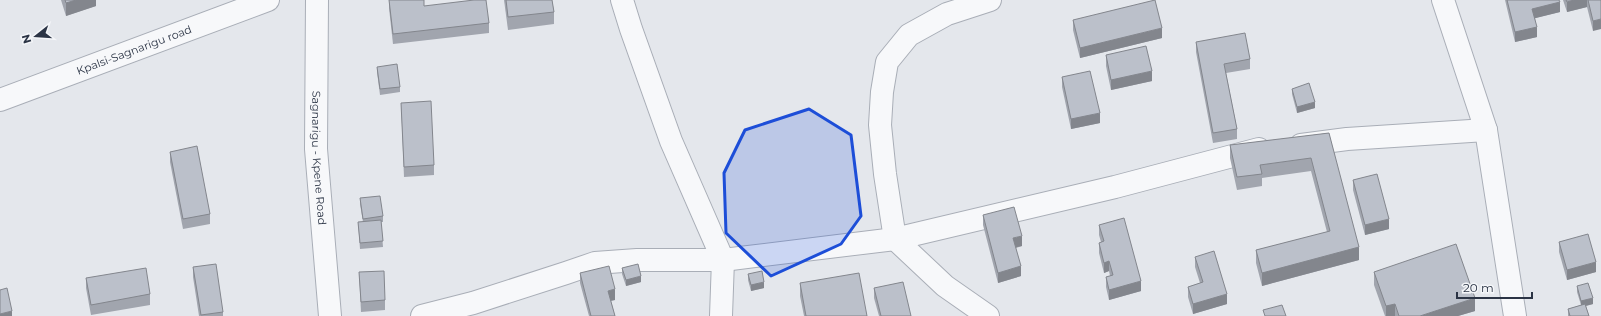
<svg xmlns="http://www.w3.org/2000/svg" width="1601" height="316" font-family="Montserrat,sans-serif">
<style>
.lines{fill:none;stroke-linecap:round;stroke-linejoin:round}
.minor-casing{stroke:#a9aeb7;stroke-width:24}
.tertiary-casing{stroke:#a9aeb7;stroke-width:24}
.minor{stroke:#f7f8fa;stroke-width:22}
.tertiary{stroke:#f7f8fa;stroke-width:22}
.wall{fill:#a1a5ae}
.shaded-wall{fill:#83868d}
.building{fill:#bbc0ca;stroke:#83868d}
.marked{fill:#1d4ed8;fill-opacity:0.2;stroke:#1d4ed8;stroke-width:3;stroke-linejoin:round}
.labels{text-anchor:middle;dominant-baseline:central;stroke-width:3;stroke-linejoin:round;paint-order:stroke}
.street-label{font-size:11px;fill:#2b3445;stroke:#f4f6f9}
</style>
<rect width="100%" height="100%" fill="#e4e7ec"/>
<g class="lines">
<defs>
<g id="minor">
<path d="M622,0l9,29 40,112 52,119 -2,56"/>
<path d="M1443,0l43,130 29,186"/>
<path id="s1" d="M0,100l268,-100"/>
<path d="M1301,145l46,-6 139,-9"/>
<path d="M422,316l51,-13 93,-30 29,-10 42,-3h86l172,-21 220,-52 144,-38"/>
<path d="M988,316l-43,-30 -50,-47 -10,-65 -5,-49 2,-33 5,-30 22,-27 38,-21 43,-14"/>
</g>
<g id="tertiary">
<path id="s2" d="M317,0l-1,149 14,167"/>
</g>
</defs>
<use href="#minor" class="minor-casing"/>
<use href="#tertiary" class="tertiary-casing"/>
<use href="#minor" class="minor"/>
<use href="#tertiary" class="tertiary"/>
</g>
<g class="wall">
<path d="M61,0h35v6l-30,10z"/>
<path d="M389,0l35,6 65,17v10l-96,11 -4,-36z"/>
<path d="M504,0h48l2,12v12l-46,6z"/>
<path d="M1505,0h54l1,12 -25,6 2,19 -22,5z"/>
<path d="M1563,0h38l-8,31 -6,-24 -20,5z"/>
<path d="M1073,20l89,18 -82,20 -7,-28z"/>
<path d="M1196,42l54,17v10l-24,4 11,56v10l-24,4 -17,-91z"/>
<path d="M1106,55l46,26 -41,9 -5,-24z"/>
<path d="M377,67l23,20v5l-20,3 -3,-23z"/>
<path d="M1062,77l38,46 -29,6 -9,-42z"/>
<path d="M1292,89l23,19 -18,5 -5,-19z"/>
<path d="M401,103l33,62v10l-30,2z"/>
<path d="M1329,133l30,127 -97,26 -6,-23v-13l71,-18 -16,-61 -49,7v8l-25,4 -7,-32v-13z"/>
<path d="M170,152l40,62v10l-27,5 -13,-67z"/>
<path d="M1353,180l36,49 -24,6 -12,-45z"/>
<path d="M360,198l23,18v6h-2l2,25 -23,2 -2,-27h5l-3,-18z"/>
<path d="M983,215l39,31 -6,2 5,28 -23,7 -15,-58z"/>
<path d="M1099,225l42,66 -32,9 -3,-13v-10l4,-1 -1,-5 -5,2 -5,-20v-10l2,-1 -2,-7z"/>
<path d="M1559,242l37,30 -29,8 -8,-28z"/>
<path d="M1195,257l32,47 -34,10 -5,-17v-10l12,-4 -5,-16z"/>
<path d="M193,267l30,45v4h-24l-6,-39z"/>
<path d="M622,268l19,14 -15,4 -4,-12z"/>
<path d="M359,272l26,28v10l-24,2z"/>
<path d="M1374,272l101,39 -17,5h-73l-11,-31z"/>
<path d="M580,273l35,27 -4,1 4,15h-26l-9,-33z"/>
<path d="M748,274l16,14 -13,3 -3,-11z"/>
<path d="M86,278l64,16v11l-59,10 -5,-27z"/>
<path d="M800,283l67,33h-63l-4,-20z"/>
<path d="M1577,286l16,18 -7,2 3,10h-21v-7l13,-4 -4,-13z"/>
<path d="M874,288l37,28h-32l-5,-18z"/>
</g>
<g class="shaded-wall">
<path d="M76,0h20v6l-30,10v-13z"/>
<path d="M1574,0h13v7l-20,5v-10z"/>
<path d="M1560,2v10l-28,7v-10z"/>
<path d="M1601,19v10l-8,2v-10z"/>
<path d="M1537,27v10l-22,5v-10z"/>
<path d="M1162,28v10l-82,20v-10z"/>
<path d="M1152,71v10l-41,9v-10z"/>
<path d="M1315,102v6l-18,5v-6z"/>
<path d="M1100,113v10l-29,6v-10z"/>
<path d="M1389,219v10l-24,6v-10z"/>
<path d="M1022,236v10l-9,2v-10z"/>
<path d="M1359,247v13l-97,26v-13z"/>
<path d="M1109,261v10l-5,2v-10z"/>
<path d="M1596,262v10l-29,8v-10z"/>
<path d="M1021,266v10l-23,7v-10z"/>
<path d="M641,276v6l-15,4v-6z"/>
<path d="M1141,281v10l-32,9v-10z"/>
<path d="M764,282v6l-13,3v-6z"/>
<path d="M615,289v11l-7,1v-10z"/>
<path d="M1227,294v10l-34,10v-10z"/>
<path d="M1475,298v13l-17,5h-38z"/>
<path d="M1593,298v6l-12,3v-6z"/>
<path d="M1395,304v12h-9v-10z"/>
<path d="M12,311v5h-12v-2z"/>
</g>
<g class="building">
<path d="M65,0h11l-10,3z"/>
<path d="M389,0h35v6l50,-6h12l3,23 -96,11z"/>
<path d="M506,0h46l2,12 -46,5z"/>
<path d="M1155,0l7,28 -82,20 -7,-28z"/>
<path d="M1507,0h52l1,2 -28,7 5,18 -22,5z"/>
<path d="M1566,0h8l-7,2z"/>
<path d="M1588,0h13v19l-8,2z"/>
<path d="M1245,33l5,26 -26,5 13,65 -24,4 -17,-91z"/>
<path d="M1146,46l6,25 -41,9 -5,-25z"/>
<path d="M397,64l3,23 -20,2 -3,-22z"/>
<path d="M1090,71l10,42 -29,6 -9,-42z"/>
<path d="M1309,83l6,19 -18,5 -5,-18z"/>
<path d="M431,101l3,64 -30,2 -3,-64z"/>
<path d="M1329,133l30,114 -97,26 -6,-23 74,-19 -19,-73 -51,7 2,9 -25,3 -7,-32z"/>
<path d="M197,146l13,68 -27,5 -13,-67z"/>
<path d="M1377,174l12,45 -24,6 -12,-45z"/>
<path d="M380,196l3,20 -20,3 -3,-21z"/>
<path d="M1014,207l8,29 -9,2 8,28 -23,7 -15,-58z"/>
<path d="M1124,218l17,63 -32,9 -3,-13 7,-2 -4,-14 -5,2 -5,-20 5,-2 -5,-16z"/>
<path d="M381,220l2,21 -23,2 -2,-21z"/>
<path d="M1588,234l8,28 -29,8 -8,-28z"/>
<path d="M1456,244l19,54 -55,18h-21l-4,-12 -9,2 -12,-34z"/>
<path d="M1214,251l13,43 -34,10 -5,-17 15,-5 -8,-25z"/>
<path d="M216,264l7,48 -22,3 -8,-48z"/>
<path d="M638,264l3,12 -15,4 -4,-12z"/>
<path d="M609,266l6,23 -7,2 7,25h-24l-11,-43z"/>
<path d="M146,268l4,26 -59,11 -5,-27z"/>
<path d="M384,271l1,29 -24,2 -2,-30z"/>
<path d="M762,271l2,11 -13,3 -3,-11z"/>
<path d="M859,273l8,43h-61l-6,-33z"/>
<path d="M903,282l8,34h-30l-7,-28z"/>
<path d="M1588,283l5,15 -12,3 -4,-15z"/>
<path d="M7,288l5,23 -12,3v-24z"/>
<path d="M1585,304l4,12h-19l-2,-7z"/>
<path d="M1282,305l4,11h-21l-2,-6z"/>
</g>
<path class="marked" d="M809,109l42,26 10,81 -20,28 -70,32 -45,-43 -2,-60 21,-43z"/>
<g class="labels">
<g class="street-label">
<text stroke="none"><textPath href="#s1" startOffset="143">Kpalsi-Sagnarigu road</textPath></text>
<text stroke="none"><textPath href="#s2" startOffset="158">Sagnarigu - Kpene Road</textPath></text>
</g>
</g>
<g transform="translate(36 36) rotate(253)" stroke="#f4f6f9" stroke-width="3" paint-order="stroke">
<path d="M0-3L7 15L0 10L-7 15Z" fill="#2b3445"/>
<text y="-6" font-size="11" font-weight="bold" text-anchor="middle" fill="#2b3445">N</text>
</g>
<path d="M1457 292v6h75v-6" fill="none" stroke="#2b3445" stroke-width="2"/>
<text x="1463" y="292" font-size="12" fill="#2b3445" stroke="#f4f6f9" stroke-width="3" paint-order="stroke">20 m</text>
</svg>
